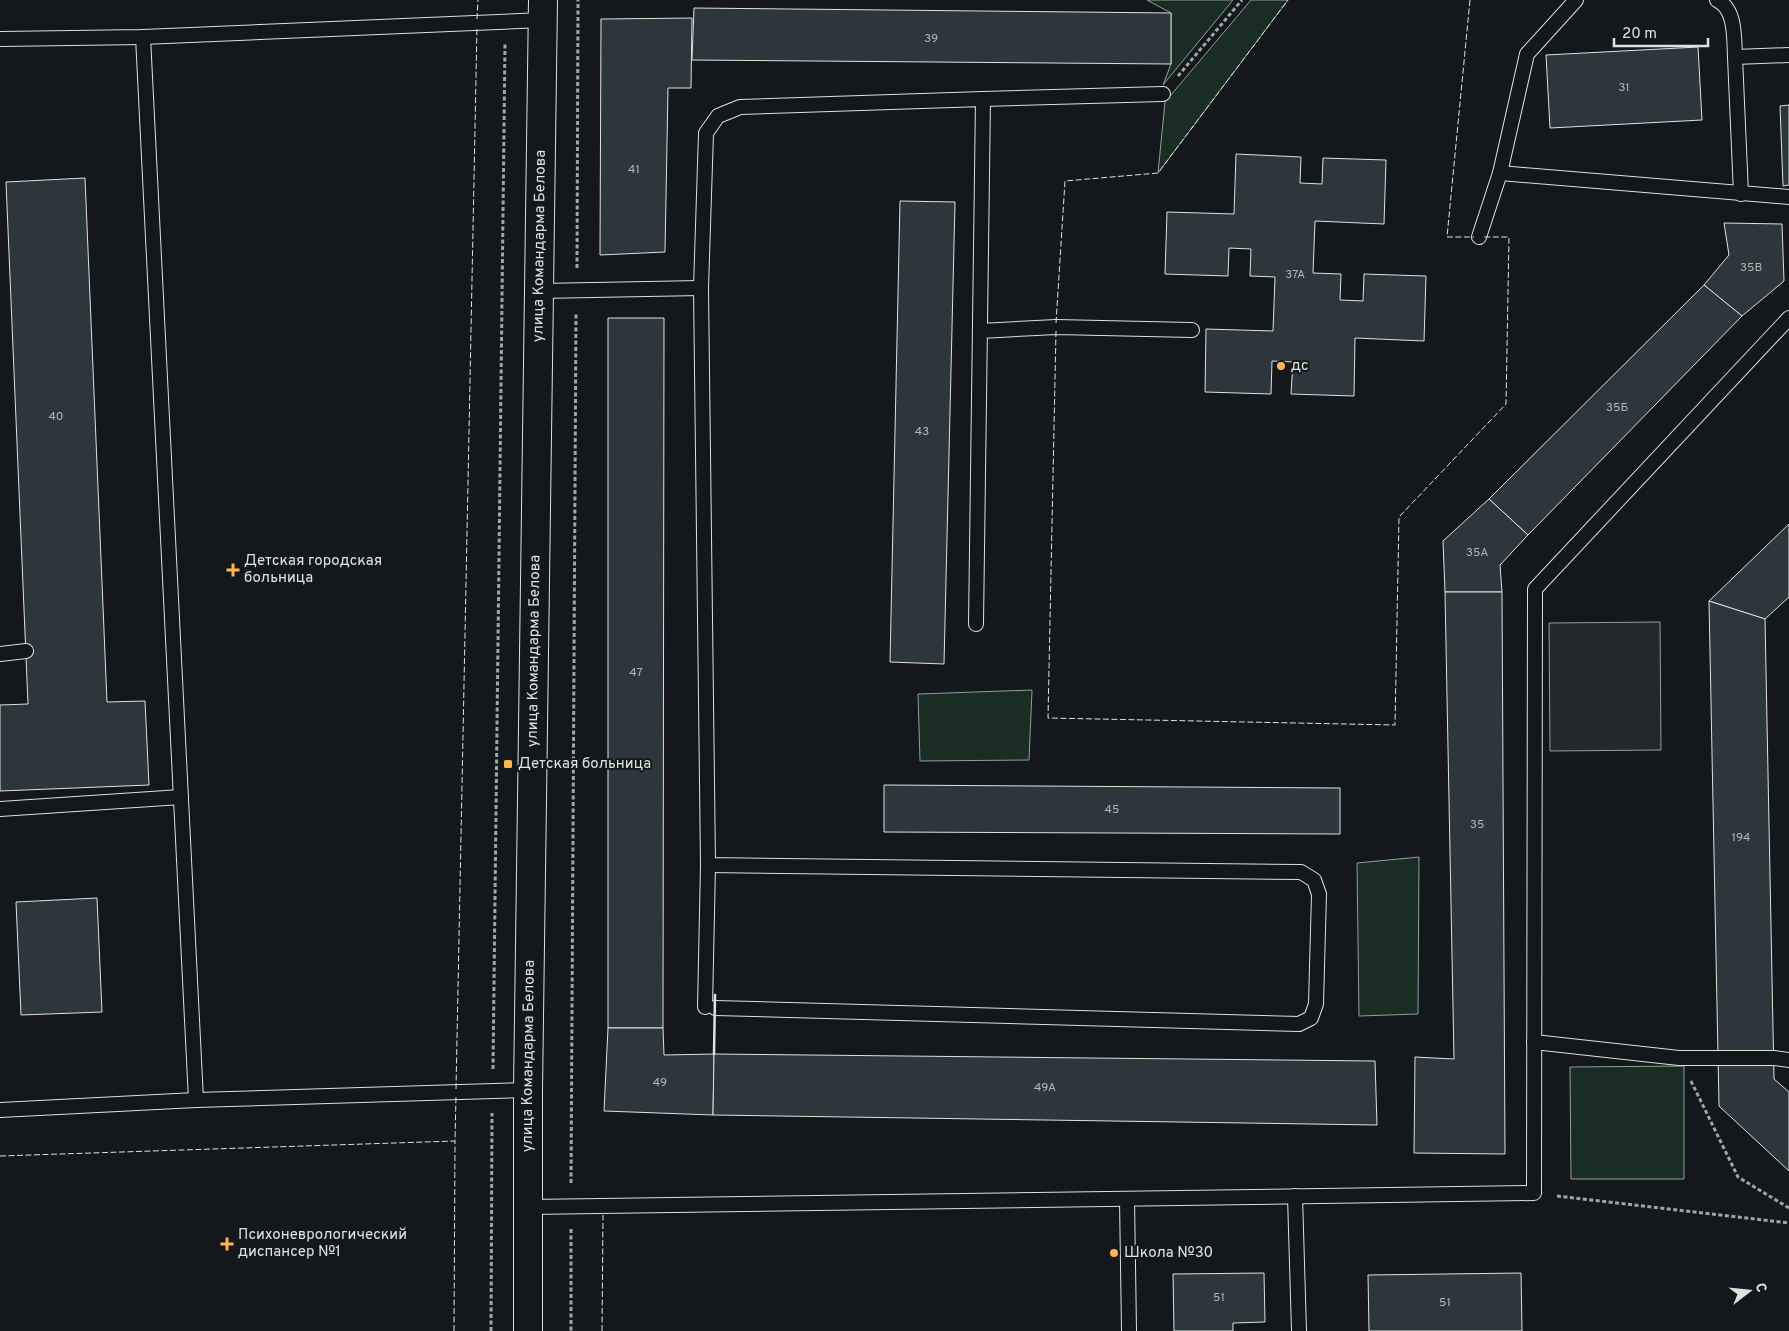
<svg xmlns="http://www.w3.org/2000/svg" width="1789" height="1331" font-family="Overpass,sans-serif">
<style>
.green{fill:#1a2d24;stroke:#939e99}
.parking{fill:#24282b;stroke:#939e99}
.building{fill:#2c363c;stroke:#d8e6dc}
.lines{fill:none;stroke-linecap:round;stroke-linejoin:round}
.service-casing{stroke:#d8e6dc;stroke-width:16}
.secondary-casing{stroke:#d8e6dc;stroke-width:30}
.path{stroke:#9da8a2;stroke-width:3;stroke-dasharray:4 2.5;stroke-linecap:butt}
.service{stroke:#14181c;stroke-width:14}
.secondary{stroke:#14181c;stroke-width:28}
.fence{stroke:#d8e6dc;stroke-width:1;stroke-dasharray:6 2.5;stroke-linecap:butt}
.wall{stroke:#d8e6dc;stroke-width:2.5}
.poi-dot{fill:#ffb74d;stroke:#14181c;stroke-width:2}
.labels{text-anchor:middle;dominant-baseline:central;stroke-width:4;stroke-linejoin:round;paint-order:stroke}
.number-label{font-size:12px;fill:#adbab4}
.street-label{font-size:15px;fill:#d8e6dc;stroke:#14181c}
.poi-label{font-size:15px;fill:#d8e6dc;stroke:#14181c;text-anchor:start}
</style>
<rect width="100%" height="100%" fill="#14181c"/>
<g class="green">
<path d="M1147,0h86l-70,85 8,-21v-51z"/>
<path d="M1251,0h37l-130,173 7,-71z"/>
<path d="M1032,690l-3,70 -109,1 -2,-67z"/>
<path d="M1419,857l-1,157 -59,2 -2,-153z"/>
<path d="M1684,1066v113h-113l-1,-112z"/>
</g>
<path class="parking" d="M1660,622l1,128 -111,1 -1,-128z"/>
<g class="building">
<path d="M694,8l477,5v51l-479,-4z"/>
<path d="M692,18l-1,70h-23l-3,164 -65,3 1,-236z"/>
<path d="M1698,47l4,73 -152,8 -4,-73z"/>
<path d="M1789,105v80l-6,1 -3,-80z"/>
<path d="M1236,154l65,3 -1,26 22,1 1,-26 63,2 -2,64 -69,-3 -2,52 28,1 -1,26 23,1 1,-27 62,2 -2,65 -69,-3 -1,58 -63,-2 2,-32 -21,-1 -1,33 -66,-2 1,-63 67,2 2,-54 -25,-1 1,-27 -22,-1 -1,28 -63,-2 2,-62 67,2z"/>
<path d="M85,178l22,524 38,-1 4,84 -149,6v-86l28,-1 -22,-522z"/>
<path d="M900,201l55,1 -11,462 -54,-2z"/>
<path d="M1724,223l58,1 2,57 -42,35 -38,-31 25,-30z"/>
<path d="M1704,285l38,31 -214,219 -39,-36z"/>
<path d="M608,318h56l-1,710h-55z"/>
<path d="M1489,499l39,36 -28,30 2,27h-57l-2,-51z"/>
<path d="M1789,524v73l-24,22 -56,-18z"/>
<path d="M1445,592h57l3,562 -91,-1 1,-96 39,2z"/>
<path d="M1709,601l56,18 9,460 15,13v79l-70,-65z"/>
<path d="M884,785l456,3v46l-456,-2z"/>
<path d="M97,898l5,114 -81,3 -5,-113z"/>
<path d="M608,1028h55l1,27 50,-1 -1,61 -109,-4z"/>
<path d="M714,1054l661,7 2,64 -664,-10z"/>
<path d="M1264,1273l1,49 -32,1v8h-59l-1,-57z"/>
<path d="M1521,1273l1,58h-153l-1,-56z"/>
</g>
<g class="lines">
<defs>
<g id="service">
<path d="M1717,0c19,9 17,38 18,57l54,-2"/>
<path d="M143,37l53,1063 332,-10"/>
<path d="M0,39l143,-2 400,-17"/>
<path d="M1735,57l6,137"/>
<path d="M983,99l180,-5"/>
<path d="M1500,173l289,24"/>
<path d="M1479,237l21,-64 27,-119 49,-54"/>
<path d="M539,291l162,-3"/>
<path d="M980,331l76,-4 136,3"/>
<path d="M0,654l26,-3"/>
<path d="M0,809l181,-12"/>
<path d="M705,1007l3,-142"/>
<path d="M715,1008l584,16 12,-6 5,-14 3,-110 -5,-14 -13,-8 -593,-7 -7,-577 5,-155 12,-17 22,-9 243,-8 -7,525"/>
<path d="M1534,1042l145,16h95l15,2"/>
<path d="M0,1110l196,-10"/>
<path d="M1295,1196l4,135"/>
<path d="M1127,1199l2,132"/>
<path d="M528,1207l1006,-14 1,-604 254,-271"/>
</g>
<g id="secondary">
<path id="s1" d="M528,1331v-241l15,-1090"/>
</g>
</defs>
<use href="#service" class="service-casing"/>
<use href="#secondary" class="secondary-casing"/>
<g class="path">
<path d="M1178,76l64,-76"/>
<path d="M577,268l1,-268"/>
<path d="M493,1069l12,-1026"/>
<path d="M1691,1081l47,96 51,31"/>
<path d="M571,1183l5,-871"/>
<path d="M1557,1196l232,27"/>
<path d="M571,1229v102"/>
<path d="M491,1331l1,-218"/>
</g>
<use href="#service" class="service"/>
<use href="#secondary" class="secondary"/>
<g class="fence">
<path d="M1470,0l-23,237h27"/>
<path d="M477,19l1,-19"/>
<path d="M1056,323l9,-142 93,-8 130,-173"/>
<path d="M1056,331l-8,387 347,7 4,-208 107,-113 3,-167h-27"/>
<path d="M456,1089l21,-1062"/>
<path d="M0,1156l455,-15 1,-45"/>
<path d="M454,1331l1,-190"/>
<path d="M602,1331l1,-116"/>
</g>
<path class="wall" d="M714,1054l1,-59"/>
</g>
<g class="poi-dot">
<circle cx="1281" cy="366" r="5"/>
<path d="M230.5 562.5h5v5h5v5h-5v5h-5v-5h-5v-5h5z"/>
<rect x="503" y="759" width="10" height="10" rx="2.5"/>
<path d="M224.5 1236.5h5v5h5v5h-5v5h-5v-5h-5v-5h5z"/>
<circle cx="1114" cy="1253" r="5"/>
</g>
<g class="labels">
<g class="number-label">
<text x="931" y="39">39</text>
<text x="1624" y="88">31</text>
<text x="634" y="170">41</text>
<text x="1751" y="268">35В</text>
<text x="1295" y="275">37А</text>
<text x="1617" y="408">35Б</text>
<text x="56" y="417">40</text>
<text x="922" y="432">43</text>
<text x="1477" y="553">35А</text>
<text x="636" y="673">47</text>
<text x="1112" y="810">45</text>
<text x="1477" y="825">35</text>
<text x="1741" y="838">194</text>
<text x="660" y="1083">49</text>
<text x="1045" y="1088">49А</text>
<text x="1219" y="1298">51</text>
<text x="1445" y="1303">51</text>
</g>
<g class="street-label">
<text stroke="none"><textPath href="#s1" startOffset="1085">улица Командарма Белова</textPath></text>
<text stroke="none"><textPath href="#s1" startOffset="680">улица Командарма Белова</textPath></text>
<text stroke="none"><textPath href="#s1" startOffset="275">улица Командарма Белова</textPath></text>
</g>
<g class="poi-label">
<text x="1291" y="366">дс</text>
<text x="244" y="561">Детская городская<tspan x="244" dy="17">больница</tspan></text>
<text x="518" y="764">Детская больница</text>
<text x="238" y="1235">Психоневрологический<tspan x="238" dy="17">диспансер №1</tspan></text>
<text x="1124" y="1253">Школа №30</text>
</g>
</g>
<g transform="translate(1749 1291) rotate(74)" stroke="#14181c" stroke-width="4" paint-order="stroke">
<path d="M0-4L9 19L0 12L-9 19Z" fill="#d8e6dc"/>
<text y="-8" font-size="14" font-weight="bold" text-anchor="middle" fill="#d8e6dc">С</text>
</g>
<path d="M1614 38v8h94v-8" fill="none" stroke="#d8e6dc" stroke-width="2.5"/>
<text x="1622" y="38" font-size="15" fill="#d8e6dc" stroke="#14181c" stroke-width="4" paint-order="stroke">20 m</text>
</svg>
